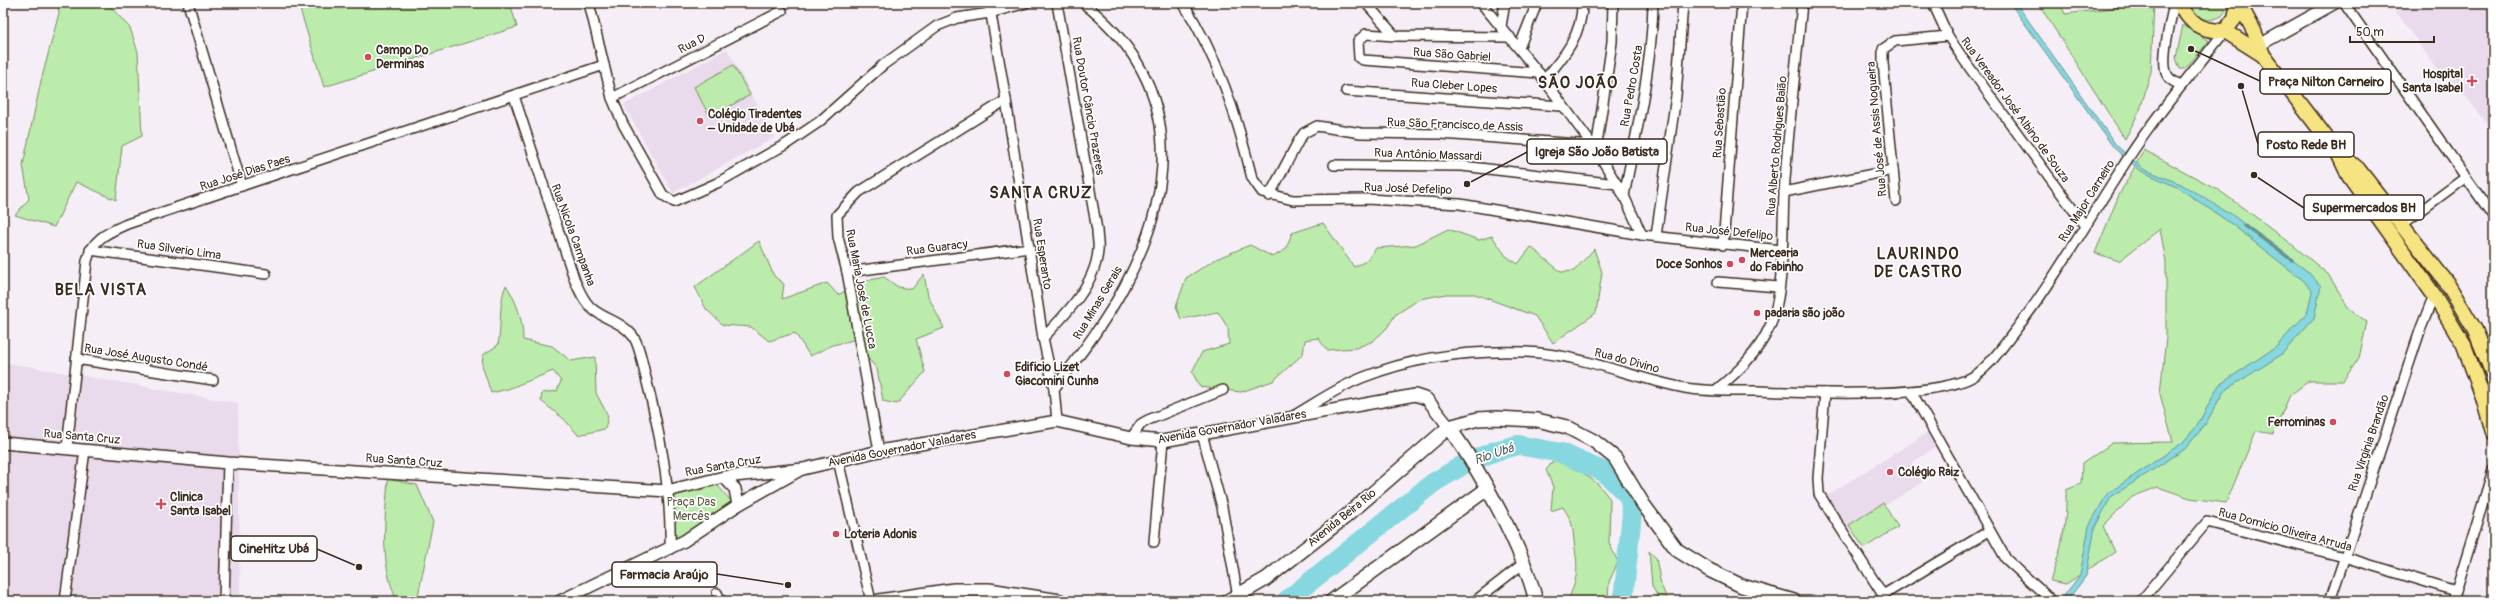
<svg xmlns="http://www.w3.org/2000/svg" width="2496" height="604" font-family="Pangolin,sans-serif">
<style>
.built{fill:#e9daec}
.green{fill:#bbecab;stroke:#7b8b64}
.water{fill:#86d7df;stroke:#689292}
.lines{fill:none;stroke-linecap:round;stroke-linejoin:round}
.stream{stroke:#689292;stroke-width:3.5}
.river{stroke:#86d7df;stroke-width:20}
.minor-casing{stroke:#3b2a1e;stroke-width:12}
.tertiary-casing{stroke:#3b2a1e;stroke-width:14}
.secondary-casing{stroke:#3b2a1e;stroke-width:16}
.primary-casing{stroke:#3b2a1e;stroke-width:17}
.minor{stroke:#fff;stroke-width:9}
.tertiary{stroke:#fff;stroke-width:11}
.secondary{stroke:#fff;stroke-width:13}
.primary{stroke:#f6e381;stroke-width:14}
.poi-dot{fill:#d1495b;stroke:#fff;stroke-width:1.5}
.labels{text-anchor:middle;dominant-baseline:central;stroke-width:3.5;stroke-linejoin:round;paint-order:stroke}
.street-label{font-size:12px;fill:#3b2a1e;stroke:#fff}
.poi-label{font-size:12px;font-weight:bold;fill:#3b2a1e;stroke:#fff;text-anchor:start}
.park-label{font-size:12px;fill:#5b5a41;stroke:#fff}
.water-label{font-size:13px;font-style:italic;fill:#525e58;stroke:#fff}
.district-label{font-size:16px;font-weight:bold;letter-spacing:1px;fill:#3b2a1e;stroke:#fff}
.leader{fill:none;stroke:#3b2a1e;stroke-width:1.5}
.callout-dot{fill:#3b2a1e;stroke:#fff;stroke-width:1.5}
.callout{fill:#fff;stroke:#3b2a1e;stroke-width:1.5}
.callout-label{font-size:13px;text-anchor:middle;font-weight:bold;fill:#3b2a1e}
</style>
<rect width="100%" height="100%" fill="#f5eef6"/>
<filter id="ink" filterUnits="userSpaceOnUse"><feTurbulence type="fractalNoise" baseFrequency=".025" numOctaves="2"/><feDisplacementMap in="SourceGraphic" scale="8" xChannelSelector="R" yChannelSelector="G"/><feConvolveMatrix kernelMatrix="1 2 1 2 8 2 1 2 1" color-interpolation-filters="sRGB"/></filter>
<g filter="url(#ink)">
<g class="built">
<path d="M2390,3h103v130l-27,-37 -31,-30z"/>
<path d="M727,49l48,88 -102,56 -49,-88z"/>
<path d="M3,362l235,41 2,198h-237z"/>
<path d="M1927,433l9,14 -25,16 12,19 -76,47 -21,-33z"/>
</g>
<g class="green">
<path d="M58,3h49l23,25 8,24 4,84 -20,10 -6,54 -40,-18 -22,45 -39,-12 14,-16 -6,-34 18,-84 18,-68z"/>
<path d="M298,3h212l7,24 -193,60z"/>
<path d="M2038,3h22l5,11 89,-11 -3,69 -11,38 -15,29z"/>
<path d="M2187,3h44l-9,13c-17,8 -26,2 -35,-13z"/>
<path d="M2183,25l26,16 -24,28h-5l-4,-11z"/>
<path d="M733,65l17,30 -40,22 -16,-30z"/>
<path d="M2144,150l73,39 62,45 49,40 20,33 19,15 -8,36 -16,23h-34l-19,14 -17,39 -17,-3 -30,72 -36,-5 -32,-11 -26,10 -29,29 12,26 -49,32 -16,-3c12,-34 17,-55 16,-91l15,-6 1,-20 30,-21 61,-1 -13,-48 6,-57v-75l-6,-33 -41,32 -24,-8 24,-58z"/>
<path d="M1323,223l31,44 12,-6 10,-13 40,-3 32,-16 31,11 13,-4 14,20 12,8 13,-17 30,25 13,-1 20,-22 8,23 -6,41 -43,30 -18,-27 -60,-22h-29l-26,5 -25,16 -8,13 -14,13 -17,7 -29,2 -9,-12 -13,2 -2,14 -30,27 -32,11 -41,-5 -8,-15 10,-20 27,-8 -1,-16 -10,-16 -37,7 -5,-12 10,-29 30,-19 34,-14 23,12 13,-8 6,-16z"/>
<path d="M759,241l15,35 10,8 -2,15 45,-16 11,12 23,-13 23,-5 14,10 14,2 12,-15 4,22 16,32 -28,11 9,33 -28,32 -14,-3 -6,-32 -24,-29 -20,5 -23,11 -15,-23 -26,8 -18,-14 -28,-2 -17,-16 -11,-22z"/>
<path d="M506,285c11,17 17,35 17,55l29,6 19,15 24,-4 1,36 12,23 -3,13 -27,6 -14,-16 -23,-18 1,-8 15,-2 4,-10 -8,-10 -45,18 -17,4 -9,-28 1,-10 15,-10c4,-21 0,-41 8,-60z"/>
<path d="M1555,459l27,13 16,12 12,15 -1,44 9,19 -9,20 -1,19h-40c11,-29 10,-30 6,-60 -2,-18 -1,-18 -11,-34l-12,4 2,-24 -7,-17z"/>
<path d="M388,479l29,6 16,37 -16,79h-20c-18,-41 -12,-79 -9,-122z"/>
<path d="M717,485l15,17 -3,8 -53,33 -7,-48z"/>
<path d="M1883,503l15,24 -34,21 -15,-23z"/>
<path d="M1649,551l7,7 5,27 7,16h-8l-8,-15z"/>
</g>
<path class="water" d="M2010,3h6l100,142 27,24 38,15 50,30 76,57 14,15 -7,32 -33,37 -57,36 -19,34 -20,24 -74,48 -16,30 -9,49 -19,25h-7l20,-26 9,-49 18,-32 75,-51 15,-17 22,-41 57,-38 31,-34 5,-21 -8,-11 -74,-58 -51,-35 -38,-17 -27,-23z"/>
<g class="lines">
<path class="stream" d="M2244,225l48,35"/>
<path class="river" d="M1286,601l147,-118 30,-18 32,-14 23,-6 43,8 43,19 25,24 3,17 -9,88"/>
<defs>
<g id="minor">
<path d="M188,3l54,183"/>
<path d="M589,3l23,95 11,26 40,71 11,7 43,-19 71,-40 31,-21 64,-57 54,-39 20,-8 33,-5 36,-10"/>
<path d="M989,3l17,97 37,238 11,51"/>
<path d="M1183,3c35,54 54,113 69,175l10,14 31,8 73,-1 94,5 182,31 139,15"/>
<path d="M1366,3l29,33"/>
<path d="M1481,3l58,70 57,77 28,46 18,39"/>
<path d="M1933,3l15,33 16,24 121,166"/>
<path d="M2174,3c-3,17 -13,53 -8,69 2,7 9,11 16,13"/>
<path d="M2344,3l149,213"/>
<path d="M1501,26l4,-23"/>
<path d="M1510,37l-115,-1 -29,-2 -8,7 1,17 4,2 176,13"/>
<path d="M1519,48l18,-45"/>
<path d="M1544,80c19,-22 39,-46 38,-77"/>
<path d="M1346,91l215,15"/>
<path d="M514,96l61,185c5,11 10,23 20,30 13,9 28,12 38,25 7,10 9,26 12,38 14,55 27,117 25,175"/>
<path d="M612,98l170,-87"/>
<path d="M1596,150l16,-108 1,-39"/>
<path d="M1334,165l128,1 155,18"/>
<path d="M1784,192l109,-22"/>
<path d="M1269,196l30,-56 5,-7 13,-7 44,7 80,1 151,11"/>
<path d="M1624,196c12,-64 28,-127 29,-193"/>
<path d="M1896,201l-13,-139v-13l12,-8 53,-5"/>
<path d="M2403,224l63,-47"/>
<path d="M1656,236l20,-140 7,-93"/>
<path d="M1723,245l19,-242"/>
<path d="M90,250l176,24"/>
<path d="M847,272l183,-24"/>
<path d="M1718,282l60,5"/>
<path d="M1043,338c22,-23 52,-53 55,-87 1,-7 -1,-14 -1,-21l-40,-227"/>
<path d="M76,359l137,21"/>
<path d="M1716,390c22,-18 42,-37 54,-64 15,-33 12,-96 14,-132 4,-64 12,-128 18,-191"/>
<path d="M1911,391l95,168 46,42"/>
<path d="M1825,393l-7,85 1,16 64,101"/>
<path d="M1295,415c22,-13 45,-29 69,-38 50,-20 108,-27 162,-25 55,2 106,26 159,36 24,4 50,3 74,3 46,2 183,9 218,-17 15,-11 26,-28 37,-42 40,-51 71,-107 106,-161 31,-50 69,-94 105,-140"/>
<path d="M1057,421l-3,-32c25,-33 51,-66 70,-102 56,-104 57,-208 -41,-284"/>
<path d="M1202,434l20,73 16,90"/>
<path d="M1131,438l10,-14 7,-4 75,-30"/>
<path d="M67,448l20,-187c5,-22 20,-28 40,-37l477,-159"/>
<path d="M879,451l-32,-179 -9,-35 -1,-22 22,-23 147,-92"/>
<path d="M838,460l33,141"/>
<path d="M1154,542l9,-101"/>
<path d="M717,593l4,8"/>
<path d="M1883,595l106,-64"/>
<path d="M65,601l20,-151"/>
<path d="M224,601l4,-138"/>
<path d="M1475,601l49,-38"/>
<path d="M2141,601l66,-79 137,35 112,34"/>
<path d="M2330,601l91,-273 13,-33"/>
<path d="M2453,601l40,-131"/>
</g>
<g id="tertiary">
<path d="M2254,48l81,-45"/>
<path d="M3,443l225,20 439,28 57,-14 79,-8 76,-18 178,-30 74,17 32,3 252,-46 12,4 22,28"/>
<path d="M724,477l11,12 3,16"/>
<path d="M560,601l124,-60 54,-36 62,-35"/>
</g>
<g id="secondary">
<path d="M1449,427c32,45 74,121 87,174"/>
<path d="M879,601l75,-11h35l71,11"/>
<path d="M1228,601l38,-22 78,-61 105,-91 29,-8 18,-1 41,2 30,7 27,14 21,17 28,46 34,46 32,20 33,16 52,15"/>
<path d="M1332,601l155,-112"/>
</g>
<g id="primary">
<path d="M2179,3c12,21 21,28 46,28l10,-13 3,-15"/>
<path d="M2239,3l15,28 9,24"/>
<path d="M2225,31l38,24 75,98 11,23 85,119 30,50 19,52 10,35"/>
<path d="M2340,154l18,15 89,114 28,47 18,44"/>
</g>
</defs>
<use href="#minor" class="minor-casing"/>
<use href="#tertiary" class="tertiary-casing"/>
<use href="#secondary" class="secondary-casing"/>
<use href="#primary" class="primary-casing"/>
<use href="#minor" class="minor"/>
<use href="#tertiary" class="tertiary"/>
<use href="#secondary" class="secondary"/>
<use href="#primary" class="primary"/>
</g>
</g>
<g class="poi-dot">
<circle cx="368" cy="57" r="4"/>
<path d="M2470 75h4v4h4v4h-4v4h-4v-4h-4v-4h4z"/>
<circle cx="700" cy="121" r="4"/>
<circle cx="1742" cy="260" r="4"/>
<circle cx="1730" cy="264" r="4"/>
<circle cx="1757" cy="313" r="4"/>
<circle cx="1007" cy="374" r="4"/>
<circle cx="2333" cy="422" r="4"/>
<circle cx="1890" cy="472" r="4"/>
<path d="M159 498h4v4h4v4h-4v4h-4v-4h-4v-4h4z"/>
<circle cx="836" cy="534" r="4"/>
</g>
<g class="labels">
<g class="street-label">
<text transform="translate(692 44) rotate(-27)">Rua D</text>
<text transform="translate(1452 55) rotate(4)">Rua São Gabriel</text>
<text transform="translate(1454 86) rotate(4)">Rua Cleber Lopes</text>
<text transform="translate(1632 86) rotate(-80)">Rua Pedro Costa</text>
<text transform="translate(1088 106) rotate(80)">Rua Doutor Câncio Prazeres</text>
<text transform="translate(2015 110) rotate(54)">Rua Vereador José Albino de Souza</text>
<text transform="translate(1720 123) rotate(-86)">Rua Sebastião</text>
<text transform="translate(1455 125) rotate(2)">Rua São Francisco de Assis</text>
<text transform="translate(1877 129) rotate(-95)">Rua José de Assis Nogueira</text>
<text transform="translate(1777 146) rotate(-85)">Rua Alberto Rodrigues Baião</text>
<text transform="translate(1428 155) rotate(2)">Rua Antônio Massardi</text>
<text transform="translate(245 173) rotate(-18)">Rua José Dias Paes</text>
<text transform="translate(1408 189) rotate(2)">Rua José Defelipo</text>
<text transform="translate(2087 201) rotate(-58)">Rua Major Carneiro</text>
<text transform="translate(1729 232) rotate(6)">Rua José Defelipo</text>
<text transform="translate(573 235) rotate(70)">Rua Nicola Campanha</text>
<text transform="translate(937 248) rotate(-7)">Rua Guaracy</text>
<text transform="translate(179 250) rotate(8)">Rua Silverio Lima</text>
<text transform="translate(1042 254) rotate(81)">Rua Esperanto</text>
<text transform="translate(861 289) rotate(79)">Rua Maria José de Lucca</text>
<text transform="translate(1098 303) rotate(-59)">Rua Minas Gerais</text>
<text transform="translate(146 358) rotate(9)">Rua José Augusto Condé</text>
<text transform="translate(1627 361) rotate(15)">Rua do Divino</text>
<text transform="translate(1232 427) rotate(-10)">Avenida Governador Valadares</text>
<text transform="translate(82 437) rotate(5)">Rua Santa Cruz</text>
<text transform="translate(2369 443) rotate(-71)">Rua Virginia Brandão</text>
<text transform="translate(902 449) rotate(-11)">Avenida Governador Valadares</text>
<text transform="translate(404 461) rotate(4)">Rua Santa Cruz</text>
<text transform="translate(723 466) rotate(-10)">Rua Santa Cruz</text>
<text transform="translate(1342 518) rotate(-39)">Avenida Beira Rio</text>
<text transform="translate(2285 530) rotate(15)">Rua Domicio Oliveira Arruda</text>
</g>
<g class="poi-label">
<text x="376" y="50">Campo Do<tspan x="376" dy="14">Derminas</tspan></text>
<text x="2463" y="74" text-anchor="end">Hospital<tspan x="2463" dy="14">Santa Isabel</tspan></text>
<text x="708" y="114">Colégio Tiradentes<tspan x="708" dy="14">– Unidade de Ubá</tspan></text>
<text x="1750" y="253">Mercearia<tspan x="1750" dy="14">do Fabinho</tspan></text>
<text x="1722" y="264" text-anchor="end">Doce Sonhos</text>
<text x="1765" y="313">padaria são joão</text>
<text x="1015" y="367">Edificio Lizet<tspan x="1015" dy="14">Giacomini Cunha</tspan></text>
<text x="2325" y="422" text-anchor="end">Ferrominas</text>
<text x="1898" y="472">Colégio Raiz</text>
<text x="170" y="497">Clinica<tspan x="170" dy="14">Santa Isabel</tspan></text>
<text x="844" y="534">Loteria Adonis</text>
</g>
<g class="park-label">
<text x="691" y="502">Praça Das<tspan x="691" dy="14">Mercês</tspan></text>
</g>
<g class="water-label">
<text transform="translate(1494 454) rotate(-19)">Rio Ubá</text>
</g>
<g class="district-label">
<text x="1578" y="83">SÃO JOÃO</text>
<text x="1041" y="193">SANTA CRUZ</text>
<text x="1918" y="254">LAURINDO<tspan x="1918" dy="18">DE CASTRO</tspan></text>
<text x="101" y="290">BELA VISTA</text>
</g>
</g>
<path class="leader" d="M2191 49L2260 81M2241 86L2258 144M1467 184L1527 152M2254 175L2304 208M359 567L317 549M788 585L717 574"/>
<g class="callout-dot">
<circle cx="2191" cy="49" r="4"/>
<circle cx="2241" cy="86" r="4"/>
<circle cx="1467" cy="184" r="4"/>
<circle cx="2254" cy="175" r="4"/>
<circle cx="359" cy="567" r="4"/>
<circle cx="788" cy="585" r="4"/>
</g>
<g class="callout">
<rect x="2260" y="69" width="131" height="25" rx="4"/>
<rect x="2258" y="132" width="96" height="25" rx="4"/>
<rect x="1527" y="139" width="140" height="25" rx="4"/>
<rect x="2304" y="195" width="120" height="25" rx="4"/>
<rect x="231" y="536" width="86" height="25" rx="4"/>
<rect x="612" y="562" width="105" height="25" rx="4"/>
</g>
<g class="callout-label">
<text x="2326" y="86">Praça Nilton Carneiro</text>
<text x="2306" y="149">Posto Rede BH</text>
<text x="1597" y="156">Igreja São João Batista</text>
<text x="2364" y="212">Supermercados BH</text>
<text x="274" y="553">CineHitz Ubá</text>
<text x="664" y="579">Farmacia Araújo</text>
</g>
<rect width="2496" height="604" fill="none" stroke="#fff" stroke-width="16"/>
<rect x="8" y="8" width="2480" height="588" fill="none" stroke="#3b2a1e" stroke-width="1.5" filter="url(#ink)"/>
<path d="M2350 36v6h84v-6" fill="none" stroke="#3b2a1e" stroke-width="2"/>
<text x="2356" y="36" font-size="12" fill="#3b2a1e" stroke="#ffffff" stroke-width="3" paint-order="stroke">50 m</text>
</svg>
